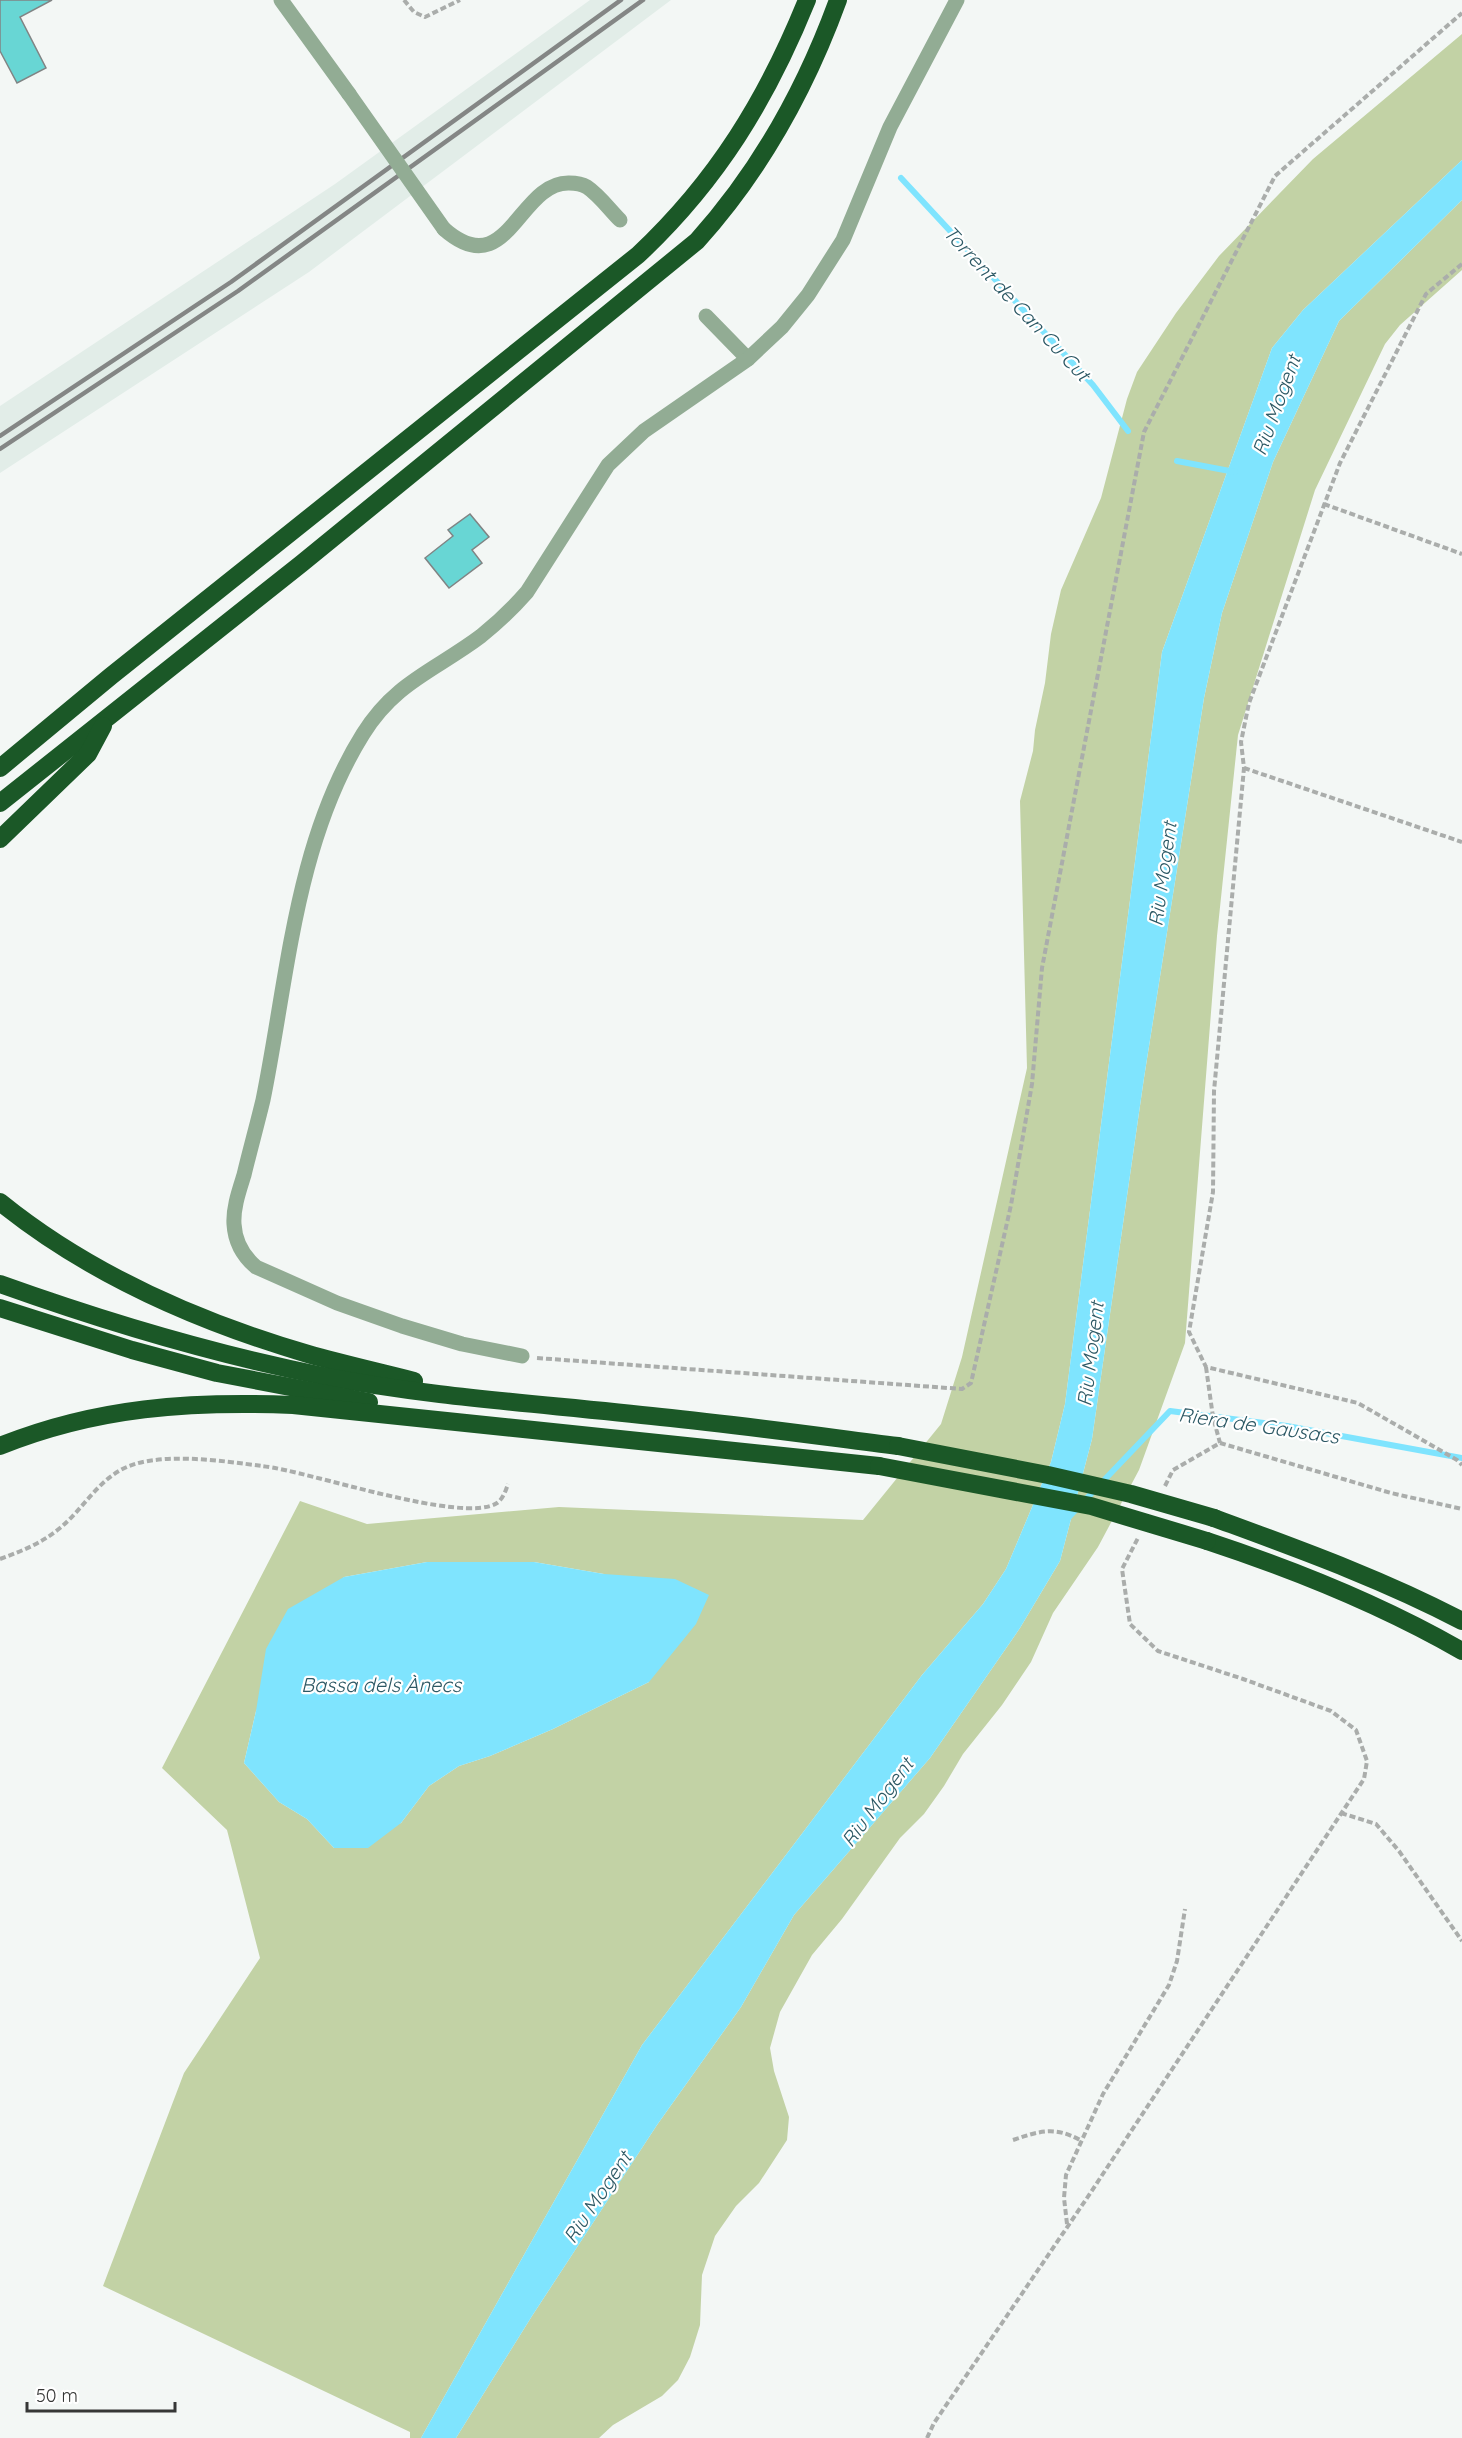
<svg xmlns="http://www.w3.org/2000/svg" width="1462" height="2438" font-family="Quicksand,sans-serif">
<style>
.built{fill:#e2ede8}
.green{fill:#c2d2a5;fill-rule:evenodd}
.water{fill:#7fe4fe}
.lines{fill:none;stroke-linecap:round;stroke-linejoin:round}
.stream{stroke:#7fe4fe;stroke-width:6}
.building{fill:#68d6d4;stroke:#808484;stroke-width:1.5}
.path{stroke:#aaadab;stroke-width:4;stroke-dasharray:6 3;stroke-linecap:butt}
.street{stroke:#92ac94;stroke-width:15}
.highway{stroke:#1b5827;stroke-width:18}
.rail{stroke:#848685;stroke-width:4.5}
.street-bridge{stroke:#92ac94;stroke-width:15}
.highway-bridge{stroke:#1b5827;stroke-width:18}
.labels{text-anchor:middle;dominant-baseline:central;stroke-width:4.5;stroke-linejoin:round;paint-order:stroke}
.water-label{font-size:20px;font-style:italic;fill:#2c5864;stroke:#fff}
</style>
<rect width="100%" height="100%" fill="#f3f7f5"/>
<path class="built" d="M590,0h81l-362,272 -309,201v-67l335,-222z"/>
<g class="green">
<path d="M1462,34v126l-159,150 -31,38 -110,304 -97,752 -14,58 -45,107 -23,35 -61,71 -280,370 -221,393h-11v-6l-307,-146 81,-213 76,-115 -33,-128 -65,-62 138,-267 67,23 192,-17 304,13 78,-96 21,-67 65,-289 -7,-267 13,-50 2,-21 10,-47 6,-49 10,-44 40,-92 26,-99 10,-27 39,-59 43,-57 94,-97zM427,1562h107l70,12 45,108 -96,47 -63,27 -31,10 -30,20 -28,37 -67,25 -27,-29 -28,-17 -35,-39 12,-52 88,-134z"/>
<path d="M1462,200v70l-62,55 -15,19 -70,146 -77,245 -21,201 -32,407 -46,127 -41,77 -45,66 -22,49 -29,43 -39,49 -19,32 -20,28 -24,24 -58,81 -30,36 -32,57 -10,36 4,23 15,46 -2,23 -28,43 -23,23 -21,30 -13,39 -2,50 -10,32 -12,23 -16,16 -49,29 -14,13h-143l76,-122 125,-191 84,-118 53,-92 136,-157 90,-130 40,-67 32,-122 52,-361 60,-380 18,-85 51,-151 66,-141z"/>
</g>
<g class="water">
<path d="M1462,160v40l-123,121 -66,141 -51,151 -18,85 -60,380 -52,361 -32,122 -40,67 -90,130 -136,157 -53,92 -84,118 -125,191 -76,122h-35l221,-393 280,-370 61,-71 23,-35 45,-107 14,-58 97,-752 110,-304 31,-38z"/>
<path d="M427,1562h107l70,12 71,5 34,16 -13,29 -47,58 -96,47 -63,27 -31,10 -30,20 -28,37 -33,25h-34l-27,-29 -28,-17 -35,-39 12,-52 10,-62 22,-40 56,-32z"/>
</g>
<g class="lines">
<g class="stream">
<path d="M901,178l192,207 35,46"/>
<path d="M1177,461l58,11"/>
<path d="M1068,1518l102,-107 117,15 175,32"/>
</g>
</g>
<g class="building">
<path d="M0,0h52l-32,17 26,51 -29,15 -17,-32z"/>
<path d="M470,514l19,23 -17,13 10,13 -33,25 -24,-30 28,-22 -5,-6z"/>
</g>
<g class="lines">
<g class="path">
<path d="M404,0l10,12 11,5 35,-17"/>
<path d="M1462,264l-36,30 -86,169 -91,240 -8,39 3,26 -30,323 -1,101 -24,140 17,35 152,36 99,57 5,5"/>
<path d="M1324,504l138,50"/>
<path d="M1244,768l218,74"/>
<path d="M537,1358l425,31 9,-6 40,-178 21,-121 10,-116 102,-536 131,-256 187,-163"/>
<path d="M1206,1367l7,50 7,26"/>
<path d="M1165,1486l8,-16 47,-27 171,50 71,16"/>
<path d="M0,1559c22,-8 42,-16 60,-31 21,-17 35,-43 59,-57 34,-21 104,-10 143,-5 47,5 201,59 235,37 6,-4 9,-13 11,-19"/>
<path d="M1341,1813l35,11 23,27 63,90"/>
<path d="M1013,2140c27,-9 41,-14 67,0"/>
<path d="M1067,2224l-3,-26 2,-23 37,-81 66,-109 8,-24 8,-52"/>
<path d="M927,2438l7,-15 153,-225 277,-419 3,-18 -11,-31 -25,-19 -88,-32 -85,-28 -28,-27 -8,-55 16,-31"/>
</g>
<g class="street">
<path d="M281,0l68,94"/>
<path d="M444,229c64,56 74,-47 125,-46 6,0 13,1 18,4 12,8 23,23 33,33"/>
<path d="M706,316l42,43"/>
<path d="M522,1356l-60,-12 -60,-18 -65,-23 -81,-36c-13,-11 -21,-25 -22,-43 -1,-16 5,-33 10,-49 6,-25 13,-50 19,-75 25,-123 32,-257 100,-366 32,-52 73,-64 118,-98 16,-13 32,-28 46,-44l81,-127 36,-34 104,-72 34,-32 26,-32 35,-55 47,-113 67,-127"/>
</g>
<g class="highway">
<path d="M0,768l111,-92 527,-421c79,-74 129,-156 169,-255"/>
<path d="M0,803l301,-239 396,-323c63,-70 109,-153 141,-241"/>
<path d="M0,839l88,-85 15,-28"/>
<path d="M0,1202c89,72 199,120 308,152 35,10 71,18 106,27"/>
<path d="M0,1284c106,38 213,70 323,92 111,22 225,28 338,41 79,8 158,19 237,29"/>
<path d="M0,1308l132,42 85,23 152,29"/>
<path d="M0,1446c97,-39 190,-45 293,-41l586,61"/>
<path d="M1214,1518c84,31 168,61 248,103"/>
<path d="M1207,1541c88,29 175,64 255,110"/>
</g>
<g class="rail">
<path d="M0,436l231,-154 390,-282"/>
<path d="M0,449l238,-158 405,-291"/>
</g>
<path class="street-bridge" d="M349,94l95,135"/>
<g class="highway-bridge">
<path d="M898,1446l150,29 83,19 83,24"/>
<path d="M879,1466l212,40 116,35"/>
</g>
</g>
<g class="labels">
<g class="water-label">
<text transform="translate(1017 303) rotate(47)">Torrent de Can Cu Cut</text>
<text transform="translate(1276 405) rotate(-70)">Riu Mogent</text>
<text transform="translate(1162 874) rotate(-82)">Riu Mogent</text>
<text transform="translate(1090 1354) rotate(-83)">Riu Mogent</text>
<text transform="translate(1259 1425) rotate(8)">Riera de Gausacs</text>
<text x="381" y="1684">Bassa dels Ànecs</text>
<text transform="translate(877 1802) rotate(-53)">Riu Mogent</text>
<text transform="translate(597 2197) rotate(-56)">Riu Mogent</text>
</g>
</g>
<path d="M27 2402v9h148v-9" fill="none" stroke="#363736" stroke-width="3"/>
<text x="36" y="2402" font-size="18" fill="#363736" stroke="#ffffff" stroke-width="4.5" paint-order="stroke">50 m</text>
</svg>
